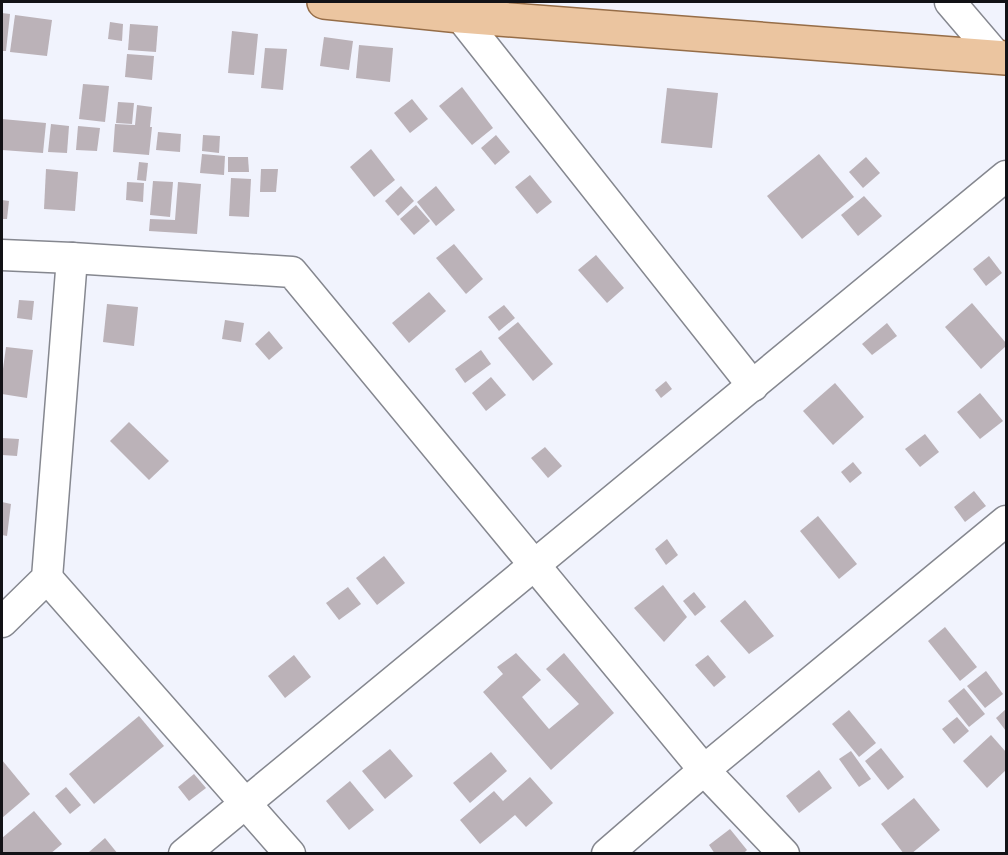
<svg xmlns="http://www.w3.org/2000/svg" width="1008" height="855" font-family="Signika,sans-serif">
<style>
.building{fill:#bbb2b8}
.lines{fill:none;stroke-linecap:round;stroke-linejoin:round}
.minor-casing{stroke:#85878f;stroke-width:33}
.major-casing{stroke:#966d47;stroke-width:36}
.minor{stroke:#fff;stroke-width:30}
.major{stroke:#ebc5a0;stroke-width:33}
</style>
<rect width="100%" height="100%" fill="#f1f3fd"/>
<g class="building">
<path d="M2,13l8,1 -4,37h-4z"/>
<path d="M15,15l37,5 -5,36 -37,-4z"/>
<path d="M110,22l13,2 -1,17 -14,-2z"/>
<path d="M130,24l28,2 -2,26 -28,-2z"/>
<path d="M232,31l26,3 -4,41 -26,-2z"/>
<path d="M324,37l29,4 -4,29 -29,-4z"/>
<path d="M359,45l34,3 -3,34 -34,-4z"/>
<path d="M265,48l22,1 -4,41 -22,-2z"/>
<path d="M127,54l27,2 -2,24 -27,-3z"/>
<path d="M83,84l26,2 -4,36 -26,-3z"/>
<path d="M462,87l31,41 -21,17 -33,-39z"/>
<path d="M667,88l51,5 -6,55 -51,-5z"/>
<path d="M412,99l16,20 -18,14 -16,-20z"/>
<path d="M118,102l16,1 -2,21 -16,-1z"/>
<path d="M137,105l15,2 -2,20h2l-3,28 -36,-3 2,-28 20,1z"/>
<path d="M2,119l44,4 -3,30 -41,-3z"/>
<path d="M51,124l18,2 -2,27 -19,-1z"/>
<path d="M78,126l22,2 -3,23 -21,-1z"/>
<path d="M158,132l23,2 -1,18 -24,-2z"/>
<path d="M203,135l17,1 -1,17 -17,-2z"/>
<path d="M496,135l14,17 -15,13 -14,-17z"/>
<path d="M371,149l24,31 -21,17 -24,-30z"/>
<path d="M202,154l23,2 -1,19 -24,-2z"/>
<path d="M819,154l35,43 -52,42 -35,-43z"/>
<path d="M228,157h20l1,15h-21z"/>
<path d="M866,157l14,16 -17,15 -14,-16z"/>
<path d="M139,162l9,1 -2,18 -9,-1z"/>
<path d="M46,169l32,3 -3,39 -31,-2z"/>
<path d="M261,169h17l-2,23h-16z"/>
<path d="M530,175l22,27 -15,12 -22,-27z"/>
<path d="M231,178l20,1 -2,38 -20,-1z"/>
<path d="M153,181l20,1 -3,35 -20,-2z"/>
<path d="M127,182l17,1 -1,19 -17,-2z"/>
<path d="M178,182l23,2 -4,50 -48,-3 1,-12 25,1z"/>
<path d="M401,186l13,15 -16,15 -13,-15z"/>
<path d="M436,186l19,24 -19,16 -19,-24z"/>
<path d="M864,196l18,20 -24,20 -17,-21z"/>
<path d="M2,200l7,1 -2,18h-5z"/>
<path d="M416,205l14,16 -16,14 -14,-16z"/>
<path d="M454,244l29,35 -17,15 -30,-36z"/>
<path d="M596,255l28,33 -17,15 -29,-33z"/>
<path d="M989,256l13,17 -16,13 -13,-17z"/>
<path d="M429,292l17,19 -37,32 -17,-20z"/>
<path d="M19,300l15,1 -2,19 -15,-2z"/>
<path d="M972,303l34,40v3l-25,23 -36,-42z"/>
<path d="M107,304l31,3 -4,39 -31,-4z"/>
<path d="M504,305l11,13 -16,13 -11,-14z"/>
<path d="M225,320l19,3 -3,19 -19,-3z"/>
<path d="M518,322l35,42 -20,17 -35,-43z"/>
<path d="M887,323l10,13 -25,19 -10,-11z"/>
<path d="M269,331l14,17 -14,12 -14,-16z"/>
<path d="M6,347l27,3 -6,48 -25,-4v-18z"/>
<path d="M481,350l10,14 -26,19 -10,-14z"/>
<path d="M491,377l15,18 -20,16 -14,-18z"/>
<path d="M666,381l6,8 -11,9 -6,-8z"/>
<path d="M835,383l29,34 -31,28 -30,-34z"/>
<path d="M980,393l23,28 -23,18 -23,-27z"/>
<path d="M129,422l40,39 -20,19 -39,-39z"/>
<path d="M925,434l14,18 -19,15 -15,-18z"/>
<path d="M2,438l17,1 -2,17 -15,-1z"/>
<path d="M545,447l17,19 -14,12 -17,-20z"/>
<path d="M853,462l9,11 -12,10 -9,-11z"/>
<path d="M974,491l12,15 -21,16 -11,-15z"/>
<path d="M2,502l9,2 -4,32 -5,-1z"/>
<path d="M818,516l39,48 -18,15 -39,-48z"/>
<path d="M667,539l11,16 -12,10 -11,-16z"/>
<path d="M384,556l21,27 -28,22 -21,-27z"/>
<path d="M663,585l24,32 -23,25 -30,-34z"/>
<path d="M348,587l13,17 -22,16 -13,-17z"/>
<path d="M694,592l12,15 -11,9 -12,-15z"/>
<path d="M745,600l29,36 -25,18 -29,-33z"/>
<path d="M945,627l32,40 -17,14 -32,-40z"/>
<path d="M516,653l25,27 -19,17 27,32 30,-25 -33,-35 18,-16 50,60 -63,57 -68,-78 20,-18 -6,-7z"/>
<path d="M294,655l17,22 -26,21 -17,-22z"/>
<path d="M708,655l18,22 -12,10 -19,-22z"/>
<path d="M986,671l17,23 -18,14 -18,-22z"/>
<path d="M964,688l21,26 -16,13 -21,-26z"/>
<path d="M1006,709v22l-10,-13z"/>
<path d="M849,710l27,33 -17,14 -27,-33z"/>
<path d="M139,716l25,30 -70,58 -25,-30z"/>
<path d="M957,717l12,14 -15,13 -12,-15z"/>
<path d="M991,735l15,17v18l-19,18 -24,-27z"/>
<path d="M881,748l23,29 -16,13 -23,-29z"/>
<path d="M390,749l23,27 -28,23 -23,-28z"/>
<path d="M851,751l20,28 -12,8 -20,-28z"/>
<path d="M491,752l16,19 -37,32 -17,-20z"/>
<path d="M2,760l28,34 -28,24z"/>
<path d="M819,770l13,18 -33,25 -13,-17z"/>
<path d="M194,774l12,14 -17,13 -11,-14z"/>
<path d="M530,777l23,26 -27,24 -11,-12 -35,29 -20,-24 34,-29 9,10z"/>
<path d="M350,781l24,29 -25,20 -23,-29z"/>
<path d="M66,787l15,18 -11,9 -15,-18z"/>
<path d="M914,798l26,32 -29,24h-7l-23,-30z"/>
<path d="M34,811l28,33 -12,10h-48v-16z"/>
<path d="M730,829l17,21 -4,4h-28l-6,-9z"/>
<path d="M105,838l13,16h-28l-1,-2z"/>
</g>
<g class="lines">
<defs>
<g id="minor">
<path d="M950,2l47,55"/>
<path d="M460,16l293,370"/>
<path d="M2,255l70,3 220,14 412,498 80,84"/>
<path d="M47,578l243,276"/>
<path d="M2,622l45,-44 25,-320"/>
<path d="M184,854l822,-678"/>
<path d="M607,854l97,-84 302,-249"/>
</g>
<path id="major" d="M324,2l136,14 546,42"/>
</defs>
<use href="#minor" class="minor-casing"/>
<use href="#major" class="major-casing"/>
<use href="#minor" class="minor"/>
<use href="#major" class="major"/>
</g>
<rect width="1008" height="855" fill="none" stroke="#121216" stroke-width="6"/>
</svg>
